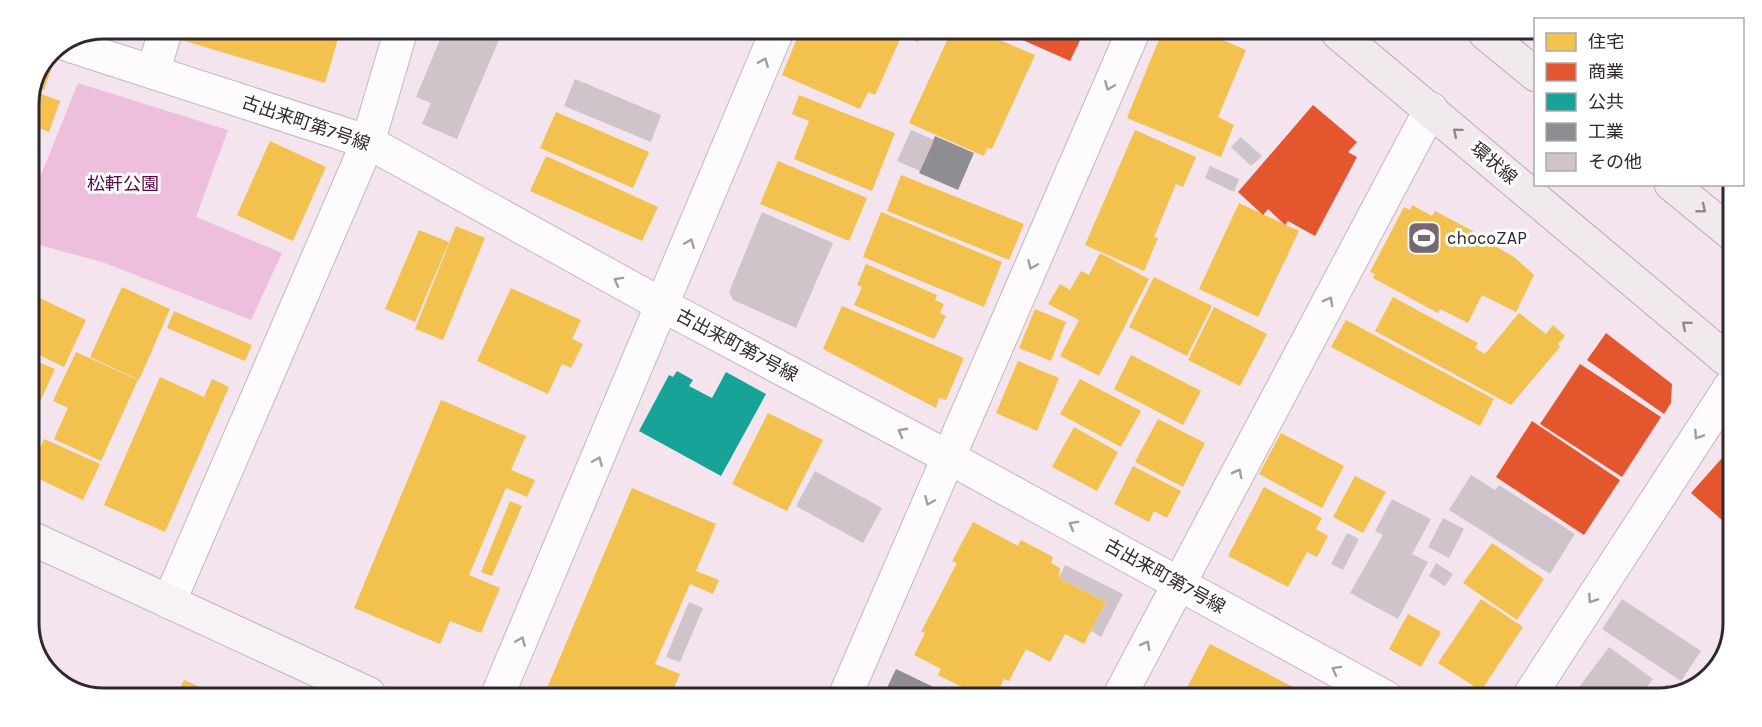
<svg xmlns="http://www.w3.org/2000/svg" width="1762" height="727" font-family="Karla,'Noto Sans JP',sans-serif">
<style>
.green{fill:#edbfdc}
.homes{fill:#f2c14e}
.shops{fill:#e4572e}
.public{fill:#17a398}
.industry{fill:#8d8d92}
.building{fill:#d0c4cb}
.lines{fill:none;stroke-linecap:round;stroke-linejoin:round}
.street-casing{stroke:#c3b7be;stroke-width:35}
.secondary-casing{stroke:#c3b7be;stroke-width:35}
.primary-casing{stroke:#baaab4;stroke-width:35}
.street{stroke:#fdfbfc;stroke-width:33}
.secondary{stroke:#f6f2f5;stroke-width:33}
.primary{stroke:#f0e9ed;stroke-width:33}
.oneway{stroke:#a19c9f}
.oneway2{stroke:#90888e}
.labels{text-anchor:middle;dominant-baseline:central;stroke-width:6;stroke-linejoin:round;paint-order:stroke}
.street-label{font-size:18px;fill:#31272e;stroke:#fff}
.park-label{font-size:18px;fill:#5a0346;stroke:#fff}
.poi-label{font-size:18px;fill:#31272e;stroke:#fff;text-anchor:start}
.rim{fill:none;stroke:#31272e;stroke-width:3}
</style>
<rect width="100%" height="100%" fill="#f3e4ed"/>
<path class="green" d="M78,83l150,47 -32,87 86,36 -31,67 -146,-57 -76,-21v-37z"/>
<g class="homes">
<path d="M181,29h160l-16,54 -147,-44z"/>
<path d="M800,31h122l-4,11 -16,-7 -27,60 -7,-3 -8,17 -78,-34z"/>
<path d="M951,32h30l54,23 -43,94 -5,-1 -3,8 -75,-33z"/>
<path d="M1162,32h42l42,18 -28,67 16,8 -13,32 -94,-39z"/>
<path d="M46,62l7,2 -9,26 -9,-4z"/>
<path d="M33,91l27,10 -11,31 -20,-8v-25z"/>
<path d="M799,95l96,38 -23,58 -78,-32 15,-38 -17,-7z"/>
<path d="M556,112l93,40 -16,36 -93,-40z"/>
<path d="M1135,130l61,27 -13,30 -7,-3 -22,53 4,1 -14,33 -59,-26z"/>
<path d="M270,141l56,26 -33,74 -56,-26z"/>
<path d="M546,156l112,51 -16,34 -112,-50z"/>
<path d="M778,161l89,37 -18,43 -89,-37z"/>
<path d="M901,175l123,49 -15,36 -122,-49z"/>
<path d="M1239,203l60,28 -41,86 -59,-28z"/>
<path d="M1412,205l20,11 3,-5 38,20 -5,10 8,4 5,-7 33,19 20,18 -18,37 -34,-17 -14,28 -28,-14 -2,4 -65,-35 2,-4 -5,-2 34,-65 6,3z"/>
<path d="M881,212l121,50 -18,45 -121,-50z"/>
<path d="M456,226l29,12 -42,102 -28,-11z"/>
<path d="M419,230l30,12 -34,80 -30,-13z"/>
<path d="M1100,253l49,26 -50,97 -39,-20 19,-36 -31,-16 12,-20 10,6 11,-19 8,4z"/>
<path d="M866,264l71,31 -2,5 9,4 -4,9 6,3 -12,23 -80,-34 8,-18 -5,-2z"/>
<path d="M1154,277l58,29 -25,50 -58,-29z"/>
<path d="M122,287l48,22 -31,71 -49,-23z"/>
<path d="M511,288l70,32 -9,19 11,5 -12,24 -9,-4 -14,30 -71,-33z"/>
<path d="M29,293l57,27 -22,47 -35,-17z"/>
<path d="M1393,297l85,46 -3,5 10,6 34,-41 27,21 7,-9 12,11 -7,8 2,3 -49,58 -136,-74z"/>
<path d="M842,306l122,52 -18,42 -7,-2 -3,10 -113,-59z"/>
<path d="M1214,307l53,27 -27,52 -52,-26z"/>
<path d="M1035,309l31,13 -15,39 -32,-13z"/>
<path d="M174,311l78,34 -7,16 -78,-33z"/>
<path d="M1346,320l148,79 -14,27 -149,-79z"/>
<path d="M76,352l62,28 -37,81 -47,-22 14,-31 -15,-7z"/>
<path d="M1131,355l70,36 -18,34 -69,-36z"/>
<path d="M1018,361l41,17 -22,53 -41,-18z"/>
<path d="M38,362l17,7 -26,57v-62l7,3z"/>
<path d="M160,377l44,20 8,-18 17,8 -64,145 -61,-27z"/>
<path d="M1080,379l61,32 -20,36 -61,-33z"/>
<path d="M441,400l85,36 -15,34 24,10 -8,17 -21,-9 -37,87 31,13 -19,45 -31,-12 -10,23 -86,-36z"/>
<path d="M768,413l55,27 -36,71 -55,-27z"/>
<path d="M1158,419l47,24 -22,44 -48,-25z"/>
<path d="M1074,427l44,25 -21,39 -45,-24z"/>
<path d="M1281,433l63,33 -22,42 -63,-34z"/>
<path d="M44,439l56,25 -17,36 -54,-26z"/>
<path d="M1133,466l48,25 -14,27 -13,-7 -5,11 -35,-18z"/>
<path d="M1355,476l31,16 -23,41 -30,-16z"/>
<path d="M1264,487l58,31 -6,11 12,7 -11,21 -10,-5 -19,35 -60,-31z"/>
<path d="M632,488l84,36 -20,47 23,9 -6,14 -23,-10 -35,80 25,10 -8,19 -8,-4 -2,6h-118z"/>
<path d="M510,501l12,5 -30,70 -11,-4z"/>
<path d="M973,522l45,24 3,-6 32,17 -2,6 9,5 -1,10 47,24 -22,42 -19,-10 -15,28 -24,-13 -17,32 -5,-2 -7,14 -4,-1 -2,4 -18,-9 -3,4 -32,-16 3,-6 -27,-14 11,-22 -4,-1 36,-69 -5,-2z"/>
<path d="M1492,543l52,36 -27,41 -54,-37z"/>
<path d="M1481,599l42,28 -42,64 -43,-28z"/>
<path d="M1408,614l33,18 -20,35 -32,-18z"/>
<path d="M1210,644l83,43 -5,10h-106z"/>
<path d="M184,680l29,13h-35z"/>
</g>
<g class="shops">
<path d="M1005,32h79l-14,29z"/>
<path d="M1313,105l44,37 -9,10 9,5 -42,79 -27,-15 -3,4 -17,-16 -5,6 -25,-23z"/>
<path d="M1606,333l66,51 -1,19 -7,11 -77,-54z"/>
<path d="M1580,364l81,53 -39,60 -82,-53z"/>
<path d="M1532,421l88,59 -36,55 -88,-58z"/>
<path d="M1730,449l-1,77 -38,-33z"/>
</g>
<path class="public" d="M677,371l16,9 -4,6 23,12 14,-26 40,22 -45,82 -82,-45 30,-56 4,2z"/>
<g class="industry">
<path d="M935,136l39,17 -16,37 -39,-17z"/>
<path d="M896,669l56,27h-69z"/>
</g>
<g class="building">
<path d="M444,30h59l-46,109 -35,-15 9,-21 -15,-6z"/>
<path d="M591,30h21l-3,8z"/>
<path d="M640,30h19l-3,7z"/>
<path d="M575,79l86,36 -10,27 -87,-36z"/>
<path d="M29,130l10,4 -10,26z"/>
<path d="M911,130l23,10 -14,31 -23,-10z"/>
<path d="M1241,137l21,19 -11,10 -20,-19z"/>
<path d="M1210,166l29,13 -5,13 -29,-14z"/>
<path d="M762,212l71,31 -37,85 -63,-28 -4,-8z"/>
<path d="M815,471l67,37 -19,35 -67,-37z"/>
<path d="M1471,475l24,15 4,-5 76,49 -25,40 -101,-64z"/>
<path d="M1392,499l39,20 -19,35 16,8 -30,57 -48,-26 33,-58 -8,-4z"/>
<path d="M1443,518l21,11 -15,29 -21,-11z"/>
<path d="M1347,533l12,6 -16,31 -12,-6z"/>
<path d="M1436,563l17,11 -8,12 -16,-10z"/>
<path d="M1065,565l58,29 -22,43 -10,-6 15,-29 -47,-24z"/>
<path d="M1622,599l79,52 -20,30 -79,-52z"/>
<path d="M689,602l14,6 -23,54 -14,-5z"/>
<path d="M1609,647l44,32 -15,19h-67z"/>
<path d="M1666,684l14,8 -22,6z"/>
</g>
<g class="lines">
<defs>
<g id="street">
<path d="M66,44l302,98 296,164 284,151 439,241"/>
<path d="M153,72l13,-43"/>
<path d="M169,602l199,-460 33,-112"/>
<path d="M498,694l279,-663"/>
<path d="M845,696l288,-664"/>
<path d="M1119,697l312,-588"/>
<path d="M1528,698l202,-311"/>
</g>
<path id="secondary" d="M29,537l340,157"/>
<g id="primary">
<path d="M1338,33l393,330"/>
<path d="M1485,33l51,42"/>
<path d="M1671,184l61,50"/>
</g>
</defs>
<use href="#street" class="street-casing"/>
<use href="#secondary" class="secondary-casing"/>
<use href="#primary" class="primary-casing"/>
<use href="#street" class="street"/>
<use href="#secondary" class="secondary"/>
<use href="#primary" class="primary"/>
</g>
<defs><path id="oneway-chevron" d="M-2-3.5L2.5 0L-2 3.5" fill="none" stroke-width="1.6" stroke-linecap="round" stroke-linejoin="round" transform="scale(1.5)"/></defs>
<g class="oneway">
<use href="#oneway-chevron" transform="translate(764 62) rotate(-68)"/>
<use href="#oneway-chevron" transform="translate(1109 86) rotate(113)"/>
<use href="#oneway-chevron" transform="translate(690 243) rotate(-68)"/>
<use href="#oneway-chevron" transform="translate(1032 265) rotate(113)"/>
<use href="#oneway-chevron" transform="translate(618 281) rotate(-151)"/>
<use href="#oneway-chevron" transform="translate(1329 301) rotate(-62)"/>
<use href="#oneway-chevron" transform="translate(902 432) rotate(-152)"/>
<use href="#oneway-chevron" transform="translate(1698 435) rotate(123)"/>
<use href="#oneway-chevron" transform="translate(598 461) rotate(-67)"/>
<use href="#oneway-chevron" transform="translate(1238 473) rotate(-62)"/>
<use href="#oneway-chevron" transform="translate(929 501) rotate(113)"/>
<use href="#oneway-chevron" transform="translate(1073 525) rotate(-151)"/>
<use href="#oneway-chevron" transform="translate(1592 599) rotate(123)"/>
<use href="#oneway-chevron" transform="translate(521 641) rotate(-67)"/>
<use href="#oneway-chevron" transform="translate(1146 645) rotate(-62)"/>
<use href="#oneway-chevron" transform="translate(1336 670) rotate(-151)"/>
</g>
<g class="oneway2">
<use href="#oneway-chevron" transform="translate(1457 132) rotate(-140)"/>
<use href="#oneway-chevron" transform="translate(1702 209) rotate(39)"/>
<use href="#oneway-chevron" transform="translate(1686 325) rotate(-140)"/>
</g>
<defs>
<symbol id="stadium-square" viewBox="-11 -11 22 22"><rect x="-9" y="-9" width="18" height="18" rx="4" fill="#756971" stroke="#fff"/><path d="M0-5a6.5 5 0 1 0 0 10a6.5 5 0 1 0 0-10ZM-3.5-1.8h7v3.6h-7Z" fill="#fff"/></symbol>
</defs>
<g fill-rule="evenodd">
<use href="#stadium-square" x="1405" y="219" width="38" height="38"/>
</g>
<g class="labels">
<g class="street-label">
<text transform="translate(306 123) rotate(19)">古出来町第7号線</text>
<text transform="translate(1494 163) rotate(40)">環状線</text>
<text transform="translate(737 345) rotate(28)">古出来町第7号線</text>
<text transform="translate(1165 576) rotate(29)">古出来町第7号線</text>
</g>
<g class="park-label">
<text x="123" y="184">松軒公園</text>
</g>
<g class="poi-label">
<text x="1447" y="238">chocoZAP</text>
</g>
</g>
<path d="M0 0H1762V727H0ZM104 39H1658A65 65 0 0 1 1723 104V623A65 65 0 0 1 1658 688H104A65 65 0 0 1 39 623V104A65 65 0 0 1 104 39Z" fill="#fff" fill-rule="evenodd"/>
<path class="rim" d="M104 39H1658A65 65 0 0 1 1723 104V623A65 65 0 0 1 1658 688H104A65 65 0 0 1 39 623V104A65 65 0 0 1 104 39Z"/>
<rect x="1534" y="18" width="210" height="168" fill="#ffffff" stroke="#ada9ab" stroke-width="1.5"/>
<rect x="1546" y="33" width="30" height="18" fill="#f2c14e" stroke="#ada9ab" stroke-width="1.5"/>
<text x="1588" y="48" font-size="18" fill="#31272e">住宅</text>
<rect x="1546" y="63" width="30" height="18" fill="#e4572e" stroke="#ada9ab" stroke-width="1.5"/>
<text x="1588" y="78" font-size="18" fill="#31272e">商業</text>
<rect x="1546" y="93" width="30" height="18" fill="#17a398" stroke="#ada9ab" stroke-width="1.5"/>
<text x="1588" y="108" font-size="18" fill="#31272e">公共</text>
<rect x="1546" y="123" width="30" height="18" fill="#8d8d92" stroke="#ada9ab" stroke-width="1.5"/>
<text x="1588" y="138" font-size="18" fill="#31272e">工業</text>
<rect x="1546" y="153" width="30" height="18" fill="#d0c4cb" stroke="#ada9ab" stroke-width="1.5"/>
<text x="1588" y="168" font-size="18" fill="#31272e">その他</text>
</svg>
